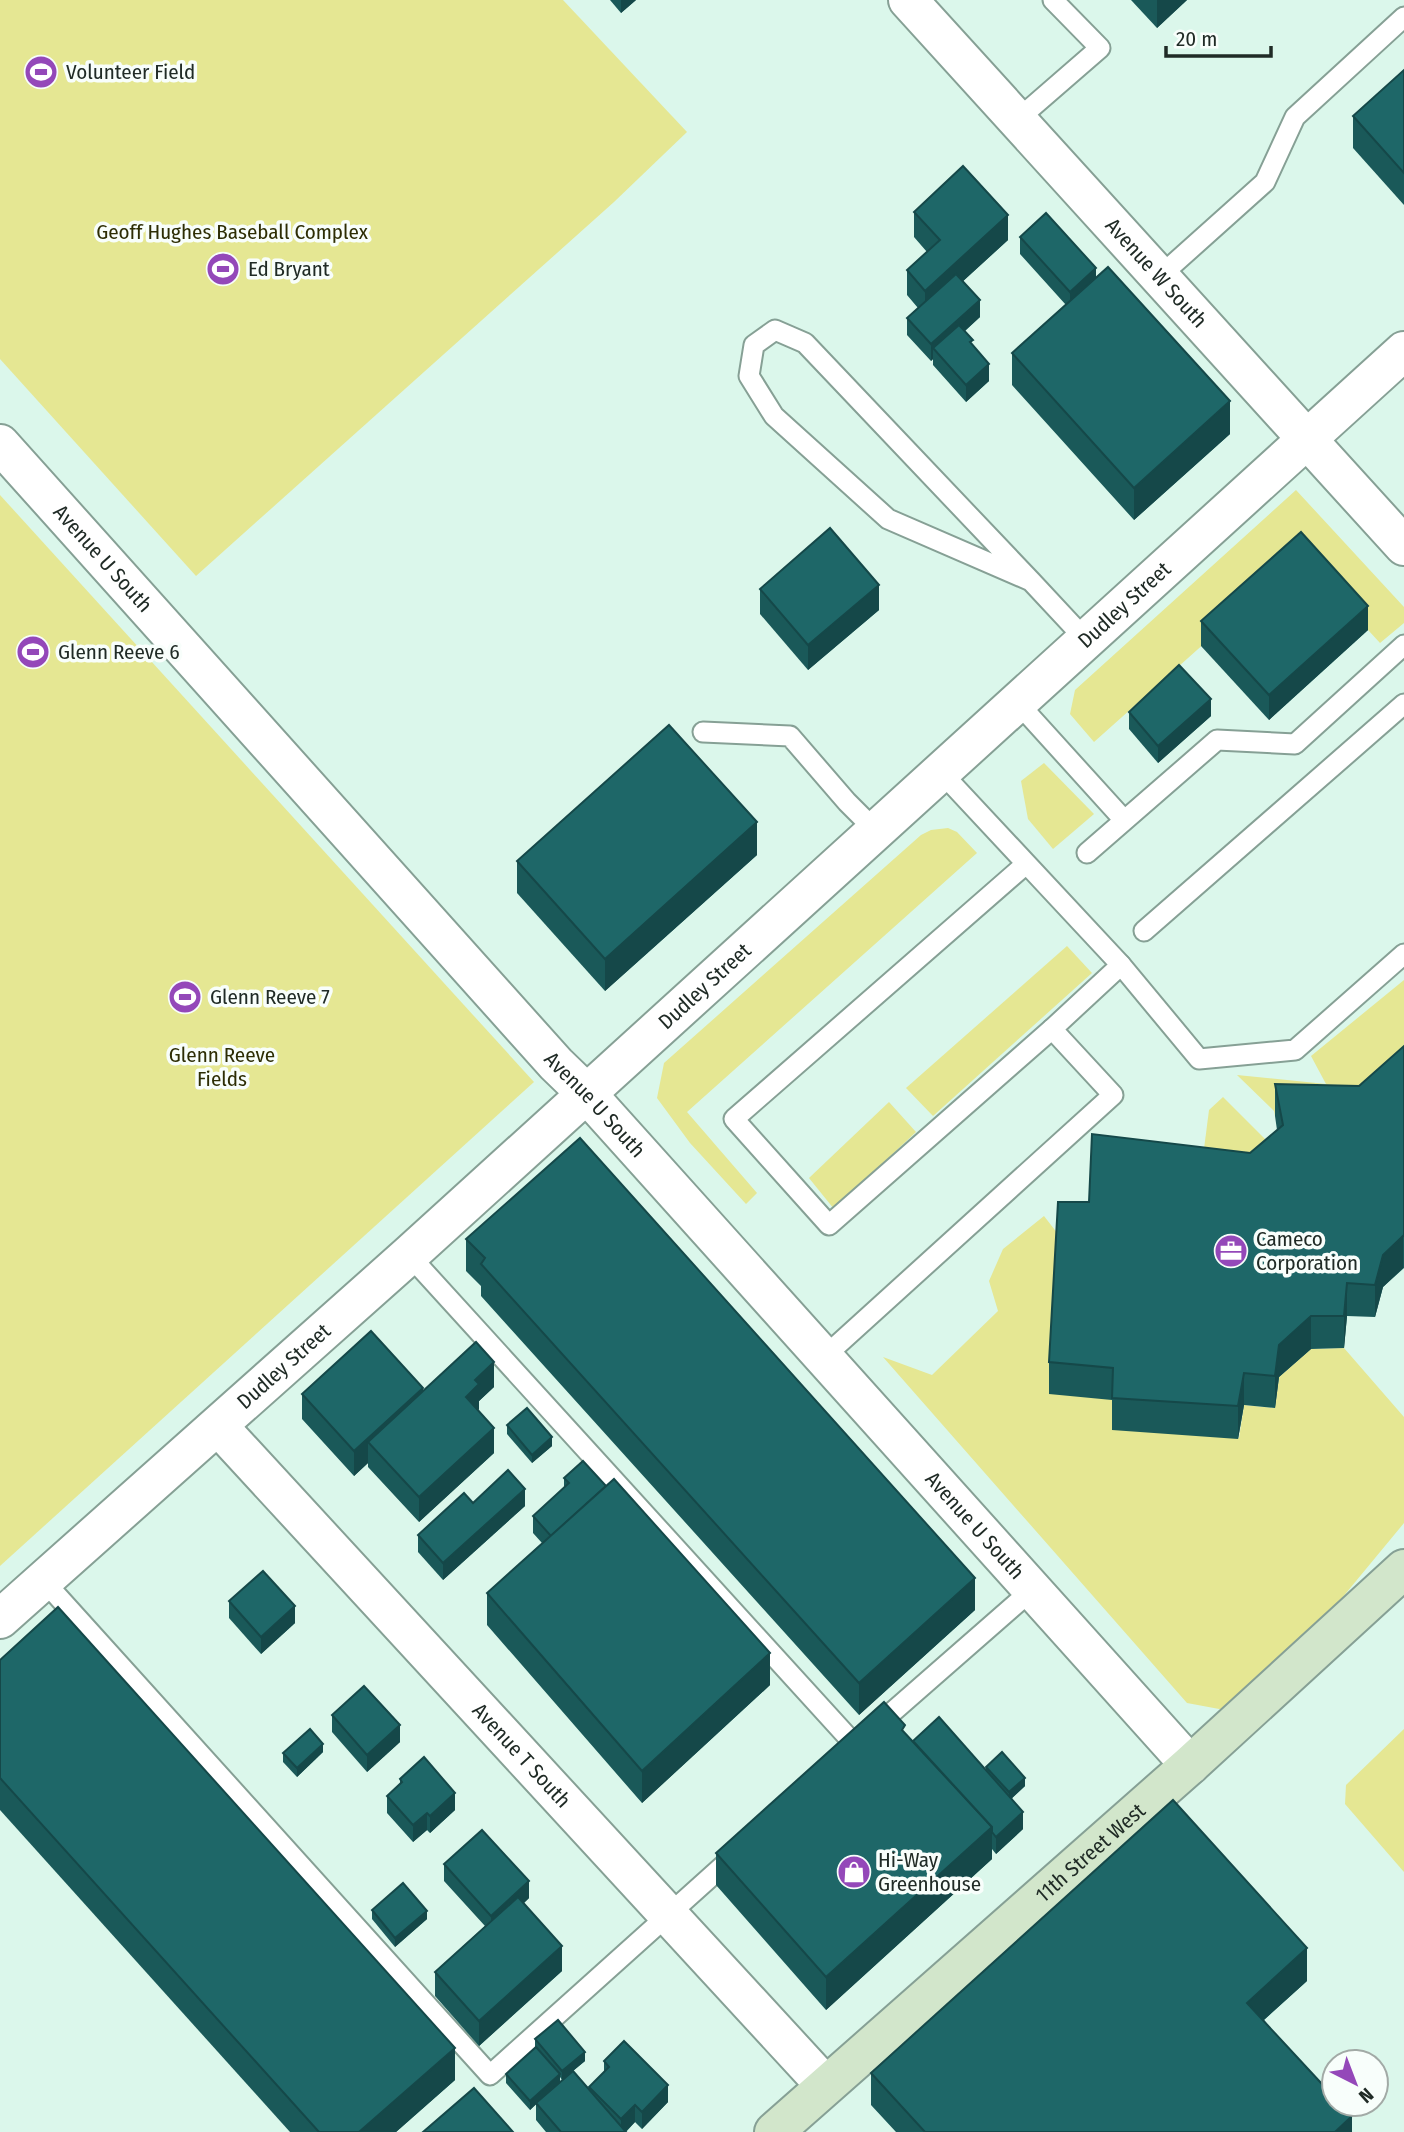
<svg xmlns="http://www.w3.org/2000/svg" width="1404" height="2132" font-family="'Fira Sans Condensed',sans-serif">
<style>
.green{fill:#e5e793}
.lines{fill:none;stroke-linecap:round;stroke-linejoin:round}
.lane-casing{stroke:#86a095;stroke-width:23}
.street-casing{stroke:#86a095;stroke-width:42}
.secondary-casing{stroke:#86a095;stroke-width:42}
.lane{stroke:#fff;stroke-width:19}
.street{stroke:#fff;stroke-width:38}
.secondary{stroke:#d2e6cb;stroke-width:38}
.wall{fill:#1a5959}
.shaded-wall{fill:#154849}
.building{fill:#1e6768;stroke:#154849;stroke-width:2}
.labels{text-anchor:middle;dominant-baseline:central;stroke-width:7;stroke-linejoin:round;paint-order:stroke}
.poi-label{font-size:21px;fill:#202b26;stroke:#f8fefb;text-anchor:start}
.park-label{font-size:21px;fill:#2d2d04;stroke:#f8fefb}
.street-label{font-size:21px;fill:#202b26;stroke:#f8fefb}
</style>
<rect width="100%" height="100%" fill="#dbf7eb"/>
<g class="green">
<path d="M0,0h563l124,132 -73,70 -418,374 -196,-217z"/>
<path d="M1296,490l108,117v16l-24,20 -79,-86 -207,185 -24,-28 5,-24z"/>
<path d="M0,495l534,587 -534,484z"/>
<path d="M1044,763l50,51 -41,35 -25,-30 -7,-38z"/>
<path d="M948,828l9,4 20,21 -290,259 70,81 -11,11 -56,-61 -33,-45 7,-35 257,-228 10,-5z"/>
<path d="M1067,946l25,27 -159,143 -27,-28z"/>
<path d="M1404,980v98l-45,40 -84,-2 -1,-5 -37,-36 89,9 -15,-28z"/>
<path d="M1223,1097l60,60 -83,23 9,-70z"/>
<path d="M889,1102l27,30 -82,77 -25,-31z"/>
<path d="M1044,1216l14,18 55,166 126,38 5,-33 31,3 4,-31 32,-28 33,-1 60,69v106l-158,191 -59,-11 -304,-346 49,18 66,-64 -9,-30 14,-32z"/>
<path d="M1404,1729v143l-59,-68 1,-19z"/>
</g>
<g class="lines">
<defs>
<g id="lane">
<path d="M1017,120l83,-72 -47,-48"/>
<path d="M1159,277l106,-95 30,-65 109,-100"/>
<path d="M1031,581l-143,-62 -114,-103 -25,-40 5,-31 21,-15 30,13 226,238 55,59"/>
<path d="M1017,702l107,118"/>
<path d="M703,732l87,4 57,66 28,28"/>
<path d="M940,771l181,194 -69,64 -223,196 -95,-106 292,-255"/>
<path d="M1087,853l130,-113 78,4 109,-99"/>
<path d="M1144,931l260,-227"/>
<path d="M1121,965l78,94 96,-9 109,-96"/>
<path d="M409,1255l446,490"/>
<path d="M824,1357l289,-262 -61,-66"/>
<path d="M43,1580l447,495 245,-220"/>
<path d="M873,1729l160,-140"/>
</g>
<g id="street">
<path id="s1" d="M908,0l496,546"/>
<path id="s2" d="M0,444l556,620 30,29 604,672"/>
<path id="s3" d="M218,1426l607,659"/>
<path id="s4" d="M0,1619l409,-364 995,-904"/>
</g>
<g id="secondary">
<path id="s5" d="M774,2132l416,-367 214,-196"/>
</g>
</defs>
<use href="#lane" class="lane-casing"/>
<use href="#street" class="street-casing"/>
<use href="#secondary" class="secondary-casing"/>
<use href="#lane" class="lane"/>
<use href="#street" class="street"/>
<use href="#secondary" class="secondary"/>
</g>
<g class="wall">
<path d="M610,0h26l-15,13z"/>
<path d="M1131,0h56l-30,28z"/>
<path d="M1404,70v135l-51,-57v-32z"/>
<path d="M914,212l94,28 -45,41 17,36 -15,14 8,15 16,35 -23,21 -33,-37v-6l-2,2 -24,-26v-17l11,-10 -11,-13v-25l20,-18 -13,-15z"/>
<path d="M1020,237l76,40 134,157 -96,86 -122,-135v-32l54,-48 -46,-51z"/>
<path d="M760,589l119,21 -71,60 -48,-56z"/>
<path d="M1201,621l167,9 -99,90 -68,-74z"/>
<path d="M1129,712l82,4 -53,47 -29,-34z"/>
<path d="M757,855l-152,136 -88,-98v-32z"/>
<path d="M1404,1046v222l-21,19 -8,30 -28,-1 -3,32 -33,1 -32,28 -4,31 -31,-3 -6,34 -126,-9v-30l-63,-6v-32l40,-160 161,-49 27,-23 -2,-14v-32l84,2z"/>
<path d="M466,1239l509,371 -116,105 -378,-419v-10l-15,-15z"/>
<path d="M494,1387l-15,14v8l-1,1 16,43 -75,69 -51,-55v-4l-14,13 -52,-57v-25l121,-3z"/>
<path d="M507,1425l45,21 -20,17 -25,-29z"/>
<path d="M564,1478l206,207 -128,118 -155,-178v-32l55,-50 -9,-10v-17l31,-28z"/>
<path d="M473,1503l52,3 -82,74 -25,-28v-17z"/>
<path d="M229,1601l66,22 -34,31 -32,-36z"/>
<path d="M0,1660l455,420 -59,52h-106l-290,-322z"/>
<path d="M332,1715l68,27 -33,30 -35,-40z"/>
<path d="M905,1733l8,8 73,28v-2l39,19 -13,12 11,31 -27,25 -4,-5v10l-166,151 -110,-125v-32z"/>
<path d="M323,1752l-26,25 -14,-15v-9z"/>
<path d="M400,1779l55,31 -25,23 -3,-3 -14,12 -26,-29v-17l13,-11z"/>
<path d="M444,1864l85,34 -5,5 38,68 -83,75 -44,-50v-24l50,-46 -41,-45z"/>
<path d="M372,1910l55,9 -32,28 -23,-28z"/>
<path d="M1307,1981l-43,39 88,112h-456l-25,-27v-32z"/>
<path d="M535,2039l50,22 -23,19 -2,-3v5l29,8v-3l15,-14v-12l64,41 -26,27 -7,-7 -9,10h-80l-10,-12v-16l-6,6 -24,-27v-9l29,-26z"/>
</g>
<g class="shaded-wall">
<path d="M621,0h15l-15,13z"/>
<path d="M1157,0h30l-30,28z"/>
<path d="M1008,215v25l-83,76v-25z"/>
<path d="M1096,268v17l-26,24v-17z"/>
<path d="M980,300v17l-41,37 -6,-6v11l-2,2v-17z"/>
<path d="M989,364v17l-23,21v-17z"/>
<path d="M1230,401v33l-96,86v-32z"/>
<path d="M879,585v25l-71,60v-25z"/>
<path d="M1368,606v24l-99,90v-25z"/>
<path d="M1211,699v17l-53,47v-17z"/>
<path d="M757,822v33l-152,136v-32z"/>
<path d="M1403,1235v33l-20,19 -8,30v-32l8,-30z"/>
<path d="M1347,1283v33l-3,32v-32z"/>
<path d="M1311,1316v33l-32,28 -4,31v-32l4,-31z"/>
<path d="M494,1362v25l-15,14v8l-13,13v-25l9,-17z"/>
<path d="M1244,1373v32l-6,34v-33z"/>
<path d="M423,1388v25l-55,29v21l-14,13v-25z"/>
<path d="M494,1428v25l-75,69v-25z"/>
<path d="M552,1437v9l-20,17v-8z"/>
<path d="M525,1489v17l-82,74v-17z"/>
<path d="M975,1578v32l-116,105v-32z"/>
<path d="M295,1606v17l-34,31v-17z"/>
<path d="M770,1653v32l-128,118v-32z"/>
<path d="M400,1725v17l-33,30v-17z"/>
<path d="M323,1744v8l-26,25v-9z"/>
<path d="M1025,1778v8l-16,15v-9z"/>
<path d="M455,1793v17l-25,23v-17z"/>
<path d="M1023,1812v17l-27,25v-17z"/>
<path d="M427,1813v17l-14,12v-17z"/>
<path d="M992,1827v32l-166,151v-33z"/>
<path d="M529,1881v17l-38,35v-17z"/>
<path d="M427,1911v8l-32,28v-9z"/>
<path d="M562,1946v25l-83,75v-25z"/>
<path d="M1307,1948v33l-60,54v-32z"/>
<path d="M455,2048v32l-59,52h-37z"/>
<path d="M585,2052v9l-23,19v-9z"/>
<path d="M560,2074v8l-30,28v-9z"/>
<path d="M668,2085v17l-26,27v-17z"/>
<path d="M635,2105v17l-10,10h-4v-13z"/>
<path d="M1352,2116v16h-17z"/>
</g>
<g class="building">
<path d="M1404,70v103l-51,-57z"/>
<path d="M963,166l45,49 -83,76 -18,-21 33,-30 -26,-28z"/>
<path d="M1046,213l50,55 -26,24 -50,-55z"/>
<path d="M1108,267l122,134 -96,87 -122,-135z"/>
<path d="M956,274l24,26 -49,44 -24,-26z"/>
<path d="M959,325l14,15 -3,2 19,22 -23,21 -33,-37z"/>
<path d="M830,528l49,57 -71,60 -48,-56z"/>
<path d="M1301,532l67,74 -99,89 -68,-74z"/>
<path d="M1179,665l32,34 -53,47 -29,-34z"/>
<path d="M669,725l88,97 -152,137 -88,-98z"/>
<path d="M1404,1046v189l-21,20 -8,30 -28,-2 -3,33h-33l-32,29 -4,31 -31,-3 -6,33 -126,-8 1,-30 -64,-6 9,-160h31l3,-68 158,19 33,-28 -8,-41 84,2z"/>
<path d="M580,1138l395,440 -116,105 -378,-419 4,-6 -19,-19z"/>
<path d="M371,1331l52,57 -69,63 -52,-57z"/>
<path d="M476,1342l18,20 -19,18 4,4 -13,13 28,31 -75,69 -51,-55z"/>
<path d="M527,1408l25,29 -20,18 -25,-30z"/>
<path d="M583,1461l23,25 -55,50 -18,-20 36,-33 -5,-5z"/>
<path d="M508,1470l17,19 -82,74 -25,-28 46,-42 9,10z"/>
<path d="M614,1479l156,174 -128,118 -155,-178z"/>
<path d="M263,1571l32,35 -34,31 -32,-36z"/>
<path d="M58,1607l397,441 -96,84h-40l-319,-354v-118z"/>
<path d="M364,1686l36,39 -33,30 -35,-40z"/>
<path d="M884,1702l21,23 -3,5 90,97 -166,150 -110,-124z"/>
<path d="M939,1717l84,95 -27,25 -4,-5v-5l-79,-86z"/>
<path d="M310,1729l13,15 -26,24 -14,-15z"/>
<path d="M1002,1752l23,26 -16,14 -23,-25z"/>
<path d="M424,1757l31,36 -25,23 -3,-3 -14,12 -26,-29 15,-14 -2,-3z"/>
<path d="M1173,1800l134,148 -60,55 87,94v7h7l11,12 -17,16h-410l-54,-59z"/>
<path d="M482,1830l47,51 -38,35 -47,-52z"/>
<path d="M403,1883l24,28 -32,27 -23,-28z"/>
<path d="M518,1897l44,49 -83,75 -44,-49z"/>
<path d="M558,2020l27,32 -23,19 -27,-32z"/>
<path d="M624,2041l44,44 -26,27 -7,-7 -14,14 -32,-32 20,-20 -5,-6z"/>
<path d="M536,2047l24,27 -30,27 -24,-27z"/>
<path d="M573,2071l53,61h-65l-25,-29z"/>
<path d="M474,2088l39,44h-90z"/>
</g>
<defs>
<symbol id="stadium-disc" viewBox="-11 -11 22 22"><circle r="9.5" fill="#9448b9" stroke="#f8fefb"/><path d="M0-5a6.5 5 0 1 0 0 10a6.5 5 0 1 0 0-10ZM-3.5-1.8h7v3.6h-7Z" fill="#fff"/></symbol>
<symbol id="office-disc" viewBox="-11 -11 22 22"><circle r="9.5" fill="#9448b9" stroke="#f8fefb"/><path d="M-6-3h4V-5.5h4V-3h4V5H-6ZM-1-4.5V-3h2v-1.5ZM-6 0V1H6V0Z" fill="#fff"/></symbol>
<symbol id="shop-disc" viewBox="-11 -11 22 22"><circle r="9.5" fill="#9448b9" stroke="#f8fefb"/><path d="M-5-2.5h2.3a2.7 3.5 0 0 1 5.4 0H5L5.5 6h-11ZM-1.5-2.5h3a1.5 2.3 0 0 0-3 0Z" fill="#fff"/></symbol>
</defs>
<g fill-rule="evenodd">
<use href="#stadium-disc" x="22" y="53" width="38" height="38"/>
<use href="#stadium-disc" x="204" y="250" width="38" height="38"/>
<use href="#stadium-disc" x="14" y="633" width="38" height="38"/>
<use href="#stadium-disc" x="166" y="978" width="38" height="38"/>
<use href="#office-disc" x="1212" y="1232" width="38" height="38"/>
<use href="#shop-disc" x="835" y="1853" width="38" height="38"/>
</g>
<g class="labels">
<g class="poi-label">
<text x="66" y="72">Volunteer Field</text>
<text x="248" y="269">Ed Bryant</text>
<text x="58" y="652">Glenn Reeve 6</text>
<text x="210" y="997">Glenn Reeve 7</text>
<text x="1256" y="1239">Cameco<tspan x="1256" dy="24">Corporation</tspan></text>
<text x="878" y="1860">Hi-Way<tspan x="878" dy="24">Greenhouse</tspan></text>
</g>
<g class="park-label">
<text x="232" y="232">Geoff Hughes Baseball Complex</text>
<text x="222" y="1055">Glenn Reeve<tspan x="222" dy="24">Fields</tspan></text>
</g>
<g class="street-label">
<text stroke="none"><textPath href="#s1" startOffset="369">Avenue W South</textPath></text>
<text stroke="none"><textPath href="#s2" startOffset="154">Avenue U South</textPath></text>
<text stroke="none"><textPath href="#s4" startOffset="1514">Dudley Street</textPath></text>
<text stroke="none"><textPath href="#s4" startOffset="947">Dudley Street</textPath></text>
<text stroke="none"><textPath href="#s2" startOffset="889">Avenue U South</textPath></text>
<text stroke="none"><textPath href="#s4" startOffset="380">Dudley Street</textPath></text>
<text stroke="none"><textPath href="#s2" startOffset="1456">Avenue U South</textPath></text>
<text stroke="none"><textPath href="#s3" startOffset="448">Avenue T South</textPath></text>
<text stroke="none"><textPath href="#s5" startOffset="422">11th Street West</textPath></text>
</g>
</g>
<g transform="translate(1355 2083) rotate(138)"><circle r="33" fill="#f8fefb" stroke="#a2aaa6" stroke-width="2"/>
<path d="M0-5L12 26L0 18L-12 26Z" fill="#9448b9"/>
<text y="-10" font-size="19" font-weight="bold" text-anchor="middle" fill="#202b26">N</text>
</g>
<path d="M1166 46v10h105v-10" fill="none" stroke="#202b26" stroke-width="3.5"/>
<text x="1176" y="46" font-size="21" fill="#202b26" stroke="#f8fefb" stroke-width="5" paint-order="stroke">20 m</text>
</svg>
